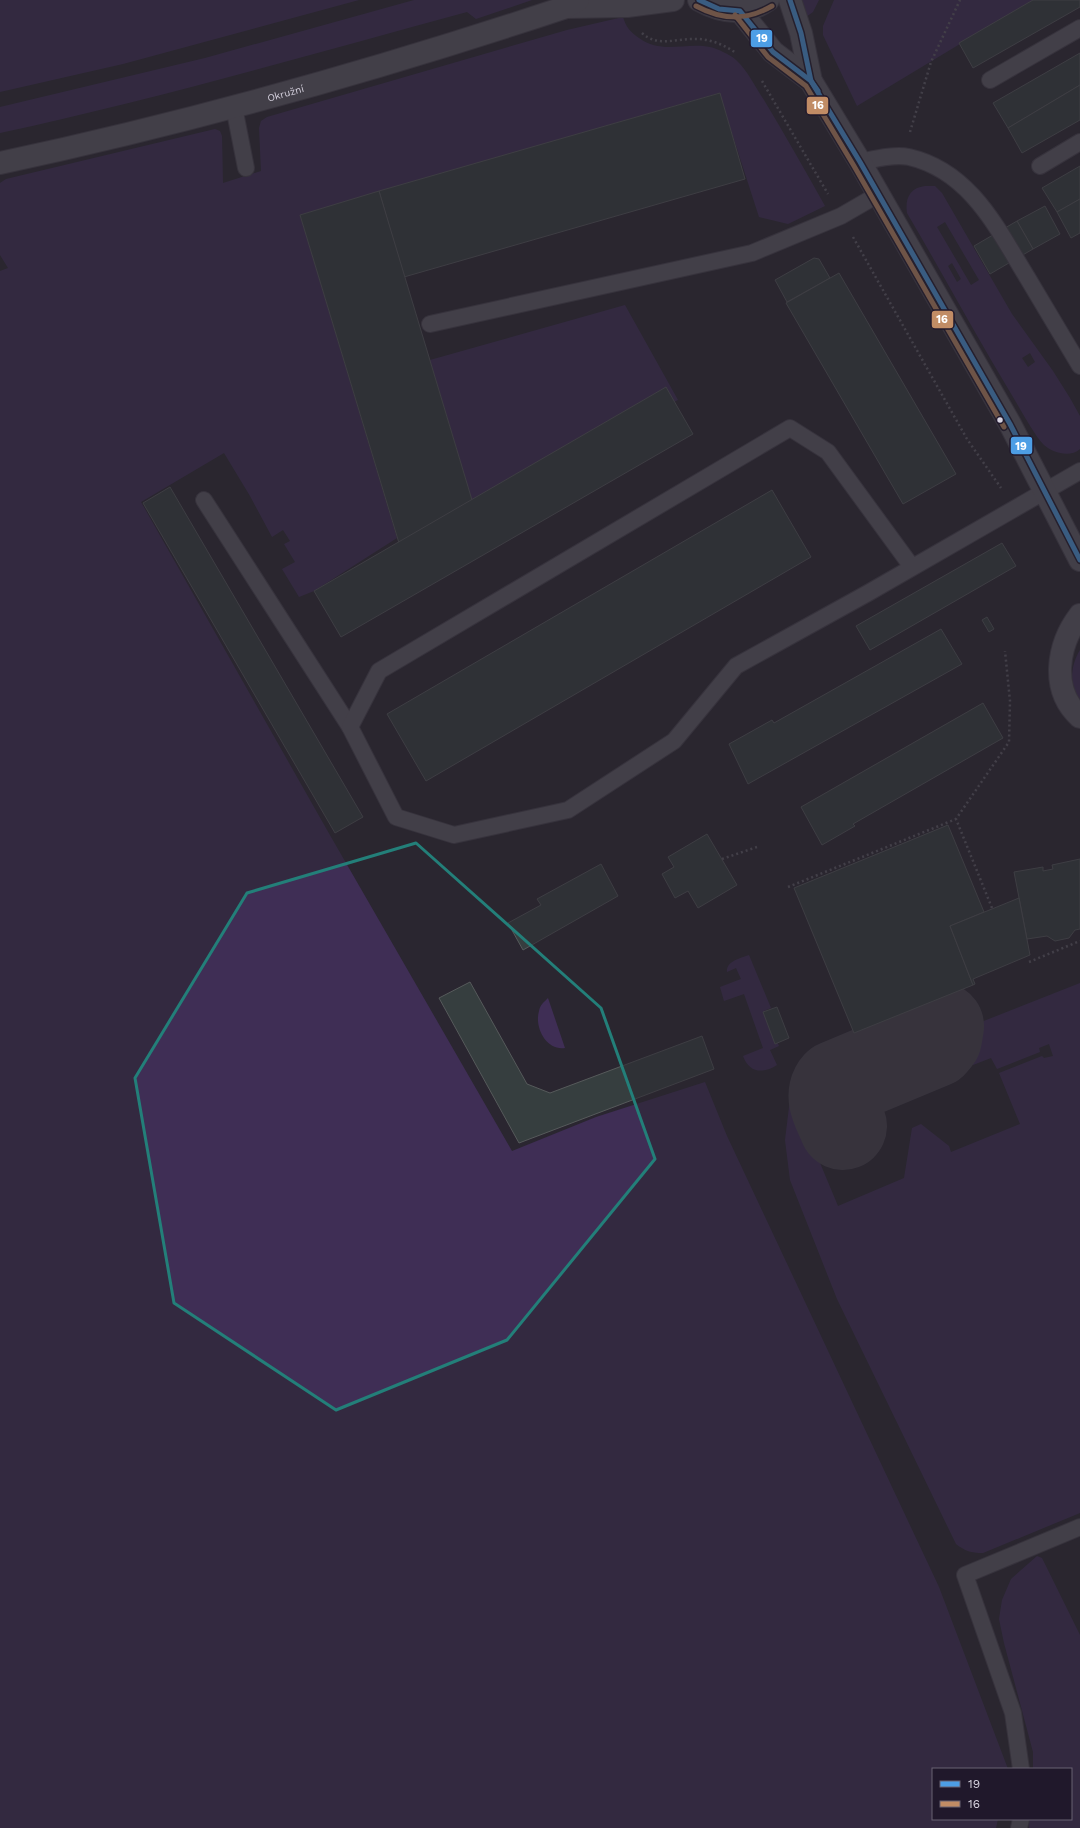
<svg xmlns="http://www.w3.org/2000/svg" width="1080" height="1828" font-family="'Work Sans',sans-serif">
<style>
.green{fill:#3f2e55;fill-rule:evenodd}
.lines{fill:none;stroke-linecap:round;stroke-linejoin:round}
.taxiway{stroke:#48444d;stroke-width:88}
.building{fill:#363e3f;stroke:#565a5b}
.service-casing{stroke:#46424c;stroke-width:18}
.minor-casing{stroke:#46424c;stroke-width:24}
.tertiary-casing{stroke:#46424c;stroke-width:24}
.path{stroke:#615e66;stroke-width:2.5;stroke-dasharray:2 3;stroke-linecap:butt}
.service{stroke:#605d66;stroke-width:16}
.minor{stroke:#605d66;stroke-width:22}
.tertiary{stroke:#605d66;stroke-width:22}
.bus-1-casing{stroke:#20182b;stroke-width:8}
.bus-2-casing{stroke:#20182b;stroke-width:8}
.bus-1{stroke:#4d9ee5;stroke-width:5}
.bus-2{stroke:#c18c65;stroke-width:5}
.marked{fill:none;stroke:#237f79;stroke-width:3;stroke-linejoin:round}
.bus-dot{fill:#d6d2df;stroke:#20182b;stroke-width:1.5}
.labels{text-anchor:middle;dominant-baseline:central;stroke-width:4;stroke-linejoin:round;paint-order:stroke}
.street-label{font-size:10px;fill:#d6d2df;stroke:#20182b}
.line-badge{stroke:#20182b;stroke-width:1.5}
.badge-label{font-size:11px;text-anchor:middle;font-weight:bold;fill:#fff}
</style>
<rect width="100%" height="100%" fill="#2a2630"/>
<g class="green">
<path d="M0,0h359l-236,64 -123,28z"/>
<path d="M414,0h118l-56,19 -9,-7c-155,42 -309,87 -467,121v-26l205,-49z"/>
<path d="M800,0h19l-6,12 -7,5z"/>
<path d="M834,0h199l-176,106 -34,-71v-9z"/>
<path d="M623,17c3,10 7,15 16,21 27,20 56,-2 84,14 5,2 10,5 13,8 12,11 19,27 28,40 21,35 41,70 61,106l-37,18 -29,-7 -40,-124 -419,122 97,323 -83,53 -15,6 -17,-28 13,-7 -11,-18 6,-3 -7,-11 -11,7 -22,-41 -26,-43 -83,49 186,328 185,321 84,-34 109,-35 22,54 212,451 69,182h-75v50h65l-2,9h-996v-1557l8,-3 -8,-13v-72l6,-4 209,-50 5,2 2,5 1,47 38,-12 -2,-43 2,-7 6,-4 300,-87z"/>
<path d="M925,186h10l7,7 70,121 41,57 17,27 10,18v33c-10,9 -27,4 -36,-4 -10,-10 -23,-35 -31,-48 -37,-61 -70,-123 -106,-184 -2,-15 3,-25 18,-27zM945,222l34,58 -8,5 -34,-58zM952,263l9,16 -4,3 -9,-16zM1030,353l5,9 -7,5 -6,-9z"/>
<path d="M625,305l53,95 -4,2 -8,-14 -194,112 -42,-140z"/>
<path d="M1080,650v49c-12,-15 -9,-34 0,-49z"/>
<path d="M749,955l22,53 -7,3 15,35 -9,4 7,15c-14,9 -28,8 -34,-9l20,-8 -19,-54 -20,7 -4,-14 21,-8 -5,-11 -9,4c-1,-11 14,-14 22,-17z"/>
<path d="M1080,983v530l-97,40c-12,0 -18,-2 -27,-9l-119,-245 -47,-119 -5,-40 5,-41 22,-10 17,41 -19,9 28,67 66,-28 8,-50 9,-4 28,22 2,6 69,-28 -21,-51 43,-17 2,2 9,-2 -4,-12 -10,4 1,4 -43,17 -6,-11 -18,7 -8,-18 1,-19z"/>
<path d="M548,998l17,50c-18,3 -31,-20 -26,-37 1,-6 5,-9 9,-13z"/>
<path d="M929,1061l11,4 5,12 -29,12 -4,-6 -11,4 4,12 -48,20 -7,-16 4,-11z"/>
<path d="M1037,1556l5,2 38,77v193h-51v-9h42v-50h-38v-17l-29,-109 -5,-24 3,-19 9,-21z"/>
</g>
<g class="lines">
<path class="taxiway" d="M843,1126c-5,-13 -17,-30 -6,-42l96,-40 5,-6 2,-12"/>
</g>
<g class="building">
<path d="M1033,0h47v7l-107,61 -14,-25z"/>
<path d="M1080,53v32l-72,43 -15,-25z"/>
<path d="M1080,85v35l-58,33 -14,-25z"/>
<path d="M720,93l25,86 -341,98 -25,-86z"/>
<path d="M1080,166v33l-23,13 -15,-24z"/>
<path d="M379,191l93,309 -73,43 -99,-328z"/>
<path d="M1080,199v34l-9,5 -14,-26z"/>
<path d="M1045,206l15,28 -27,15 -16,-28z"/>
<path d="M1017,221l16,28 -43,25 -16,-28z"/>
<path d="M814,258l5,1 11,19 -43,24 -12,-22z"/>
<path d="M839,273l117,201 -53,30 -117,-201z"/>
<path d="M666,387l27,47 -352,203 -27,-46z"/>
<path d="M170,487l193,330 -28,16 -192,-330z"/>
<path d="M772,490l39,67 -385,224 -39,-67z"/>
<path d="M1002,543l14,23 -146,84 -14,-24z"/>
<path d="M987,617l7,12 -5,3 -7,-12z"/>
<path d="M941,629l21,35 -214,120 -19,-40 43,-24 2,3z"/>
<path d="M983,703l20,35 -150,86 2,2 -33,19 -21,-38z"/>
<path d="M948,825l36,87 -34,14 23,59 -119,48 -60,-145z"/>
<path d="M707,834l30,51 -39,23 -10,-17 -13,7 -13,-24 12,-7 -6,-10z"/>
<path d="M1080,859v70l-5,1 -6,8 -14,3 -8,-5 -20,3 -13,-67 29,-5v4l10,-2 -1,-4z"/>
<path d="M601,864l17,32 -95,54 -15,-27 33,-18 -4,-6z"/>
<path d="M1019,898l11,57 -57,24 2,5 -2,1 -23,-59z"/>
<path d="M470,982l57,102 23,9 152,-57 12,33 -195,74 -80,-145z"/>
<path d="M777,1007l12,31 -14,6 -12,-32z"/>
</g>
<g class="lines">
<defs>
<g id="service">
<path d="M990,80l90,-52"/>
<path d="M234,107l12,61"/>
<path d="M860,162c15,-3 34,-8 49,-5 61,14 88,71 118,120 17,29 35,59 53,89"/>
<path d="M1040,166l40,-24"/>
<path d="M430,324l322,-71 89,-37 38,-22"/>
<path d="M204,500l146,227"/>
<path d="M912,567l-84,-115 -38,-24 -411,243 -29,56 46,90 58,18 114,-25 106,-69 62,-75 132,-73 212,-122"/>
<path d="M1021,1769l-8,-56 -48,-138 115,-48"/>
<path d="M1019,1828l2,-9"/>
</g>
<g id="minor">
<path d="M790,0l11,33 10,48 49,81 150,262 70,136"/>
<path d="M740,11l33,41 38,29"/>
<path d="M1080,615c-23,30 -30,75 0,102"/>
</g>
<g id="tertiary">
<path d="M699,0c23,13 46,16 69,0"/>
<path d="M566,7l61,-1 46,-6"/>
<path id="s1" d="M0,163c192,-41 380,-94 566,-156l12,-7"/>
</g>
</defs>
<use href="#service" class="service-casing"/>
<use href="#minor" class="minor-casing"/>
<use href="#tertiary" class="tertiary-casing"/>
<g class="path">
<path d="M642,33c15,14 33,6 50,6 16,-1 31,5 44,14"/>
<path d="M762,81l66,113"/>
<path d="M910,132l21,-70 29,-62"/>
<path d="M853,237l114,202 34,49"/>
<path d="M722,859l35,-12"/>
<path d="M788,887l168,-68"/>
<path d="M992,908l-36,-89 53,-77 1,-41 -5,-50"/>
<path d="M1029,962l51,-21"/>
</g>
<use href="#service" class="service"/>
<use href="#minor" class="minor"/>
<use href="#tertiary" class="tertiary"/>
<defs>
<g id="bus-1">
<path d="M699,0l20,9 21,2 33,41 38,29 7,10"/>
<path d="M790,0l11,33 10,48 49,81 150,262 70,136"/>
</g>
<g id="bus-2">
<path d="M696,6c26,14 50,15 76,0"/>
<path d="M735,15l33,42 38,29 48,80 150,261"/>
</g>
</defs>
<use href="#bus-1" class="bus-1-casing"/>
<use href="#bus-2" class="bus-2-casing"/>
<use href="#bus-1" class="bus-1"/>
<use href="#bus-2" class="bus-2"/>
</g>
<path d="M0 0H1080V1828H0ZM416,843l185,165 54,151 -148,181 -171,70 -162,-107 -39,-225 112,-185z" fill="#2a2630" fill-opacity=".55" fill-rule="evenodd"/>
<path class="marked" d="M416,843l185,165 54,151 -148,181 -171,70 -162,-107 -39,-225 112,-185z"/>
<circle class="bus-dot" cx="1000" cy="420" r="3.5"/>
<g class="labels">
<g class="street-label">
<text stroke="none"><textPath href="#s1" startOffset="294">Okružní</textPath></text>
</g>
</g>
<g class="line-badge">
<rect x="750" y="29" width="23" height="19" rx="4" fill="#4d9ee5"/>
<rect x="806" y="96" width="23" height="19" rx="4" fill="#c18c65"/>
<rect x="931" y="310" width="23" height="19" rx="4" fill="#c18c65"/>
<rect x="1010" y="436" width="23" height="19" rx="4" fill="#4d9ee5"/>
</g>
<g class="badge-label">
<text x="762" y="42">19</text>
<text x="818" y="109">16</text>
<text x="942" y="323">16</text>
<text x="1021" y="450">19</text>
</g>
<rect x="932" y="1768" width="140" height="52" fill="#20182b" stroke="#696273"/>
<rect x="940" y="1781" width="20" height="6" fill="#4d9ee5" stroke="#696273"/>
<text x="968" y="1788" font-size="12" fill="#d6d2df">19</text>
<rect x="940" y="1801" width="20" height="6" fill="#c18c65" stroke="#696273"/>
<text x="968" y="1808" font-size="12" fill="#d6d2df">16</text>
</svg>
